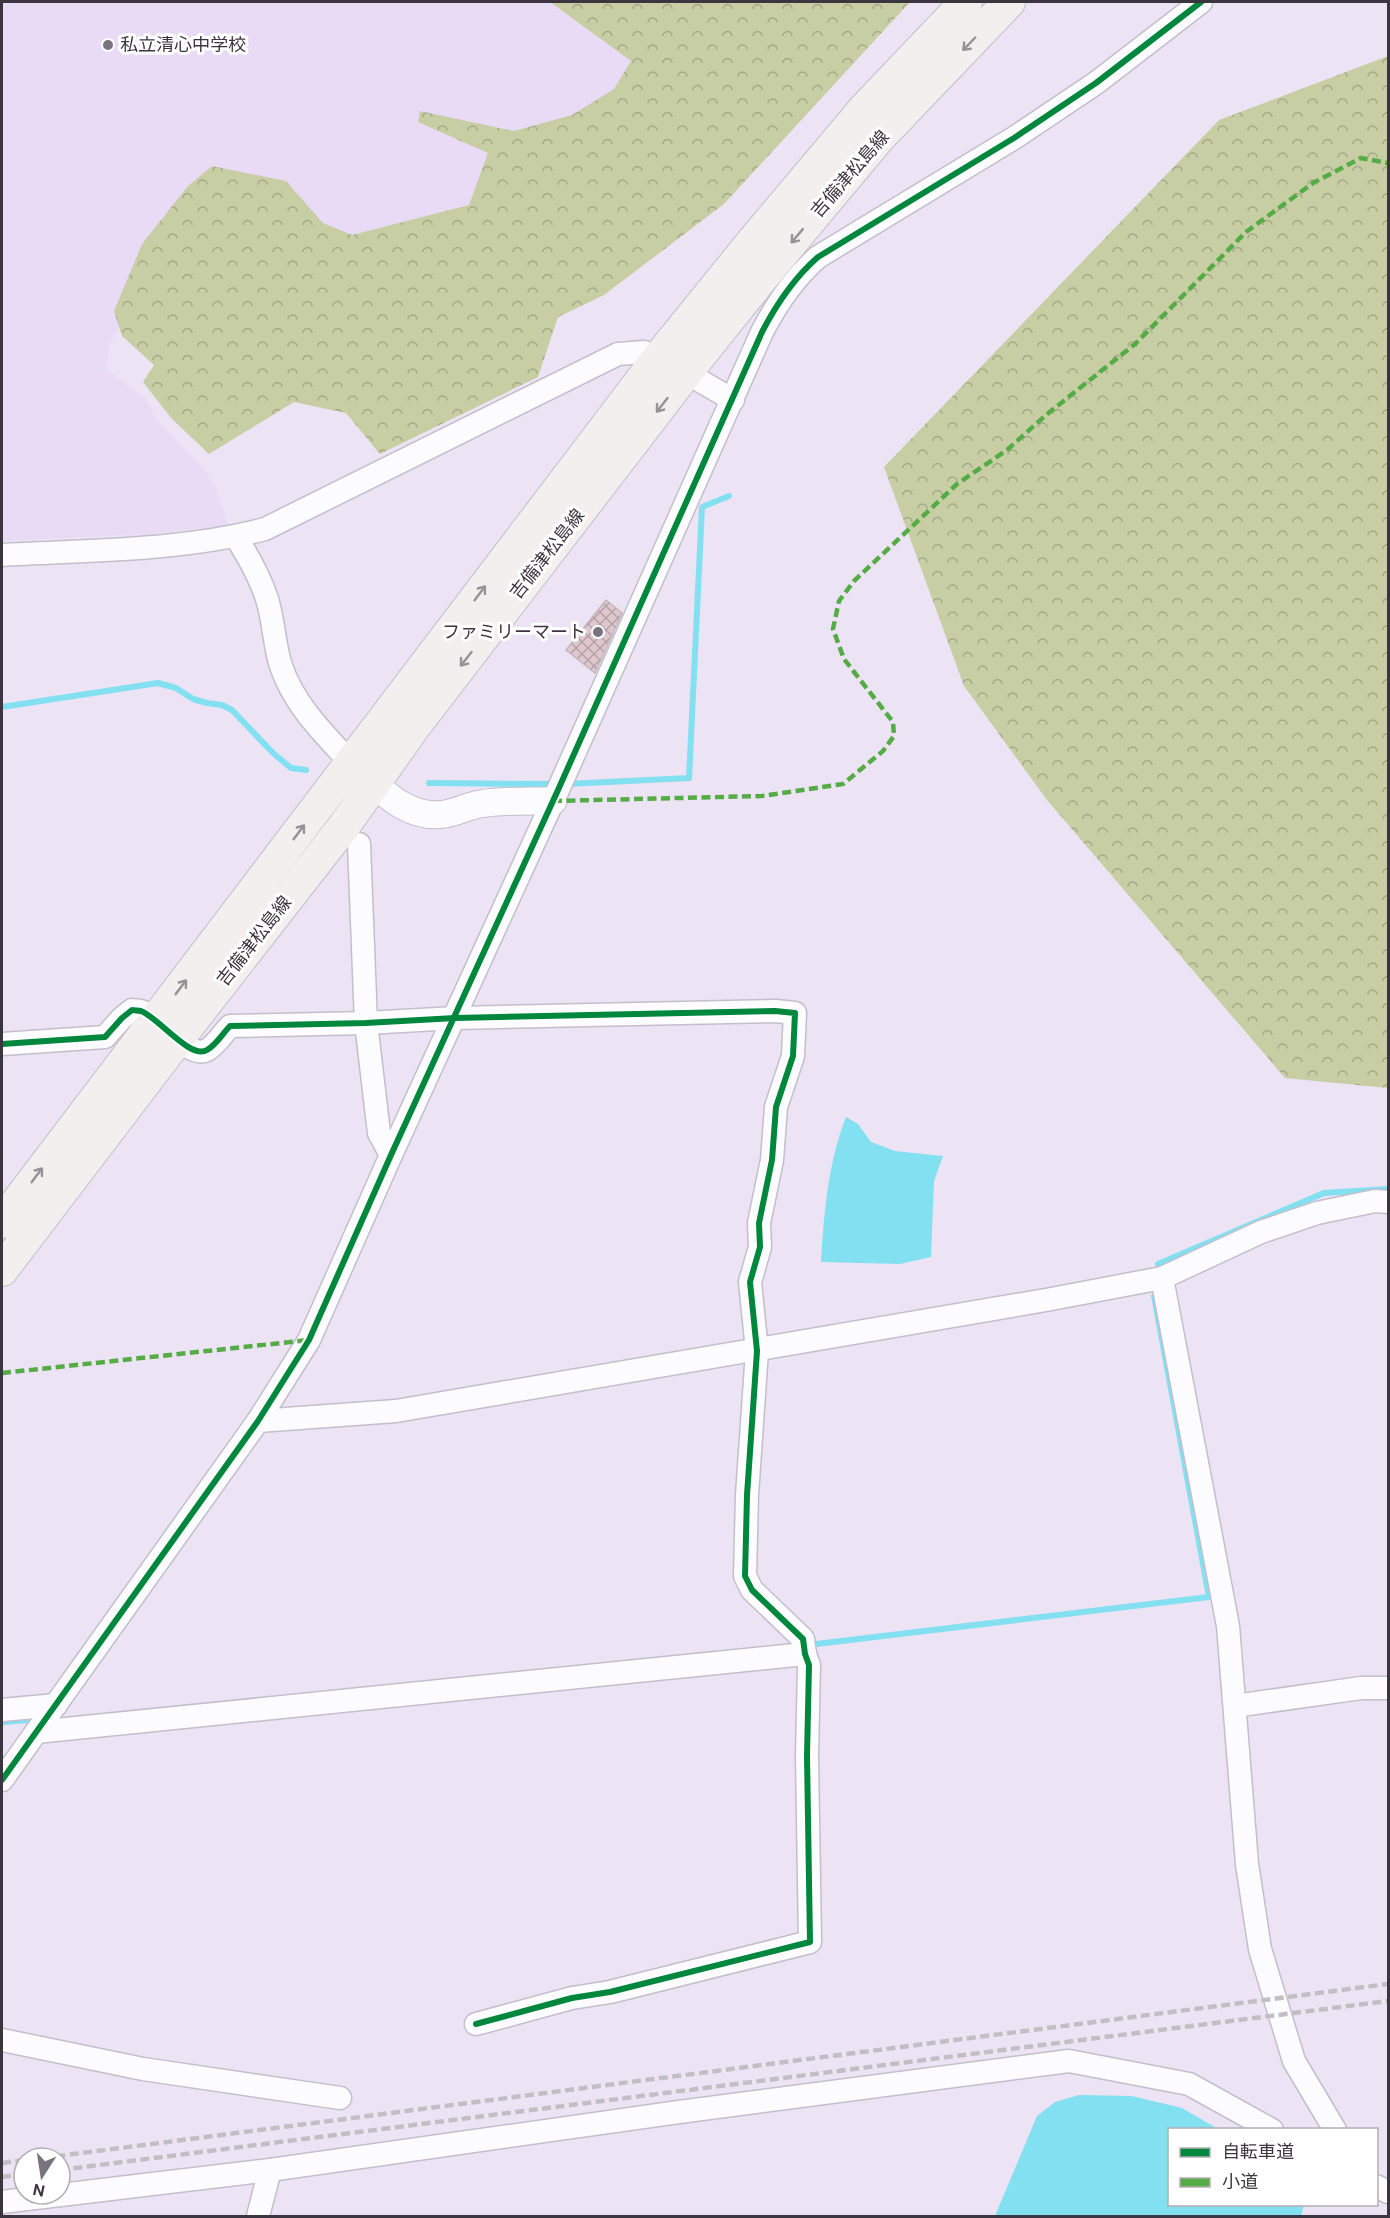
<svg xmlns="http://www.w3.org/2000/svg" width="1390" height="2218" font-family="'DM Sans','Noto Sans JP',sans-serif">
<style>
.built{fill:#e9dbf5}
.forest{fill:url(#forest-crowns)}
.water{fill:#82e0f0}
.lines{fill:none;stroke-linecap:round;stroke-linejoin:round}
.stream{stroke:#82e0f0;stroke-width:6}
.building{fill:url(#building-cross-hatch);stroke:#c3b9bf;stroke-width:1.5}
.minor-casing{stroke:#c4becb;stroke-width:25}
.tertiary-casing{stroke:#c4becb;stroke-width:29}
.secondary-casing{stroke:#c4becb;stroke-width:34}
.minor{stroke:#fcfbfd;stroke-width:22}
.tertiary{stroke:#fcfbfd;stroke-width:27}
.secondary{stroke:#f2efee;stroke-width:32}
.rail{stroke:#c2bfc4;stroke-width:4.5;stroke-dasharray:9 4.5;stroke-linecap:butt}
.quiet{stroke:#55ac46;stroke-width:4.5;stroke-dasharray:9 4.5;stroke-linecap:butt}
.cycleway-casing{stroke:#fff;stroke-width:10}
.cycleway{stroke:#00873e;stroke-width:6}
.oneway{stroke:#969297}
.poi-dot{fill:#79727f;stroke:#fff;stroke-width:2}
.labels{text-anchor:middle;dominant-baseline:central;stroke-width:6;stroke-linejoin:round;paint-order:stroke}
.poi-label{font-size:18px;fill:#3b3540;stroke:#fff;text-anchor:start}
.street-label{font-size:18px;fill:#3b3540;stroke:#fff}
</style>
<defs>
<pattern id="forest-crowns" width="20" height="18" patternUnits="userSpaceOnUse" patternTransform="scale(1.5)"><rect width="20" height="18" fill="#c8cea3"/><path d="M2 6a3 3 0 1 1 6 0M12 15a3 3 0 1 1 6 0" fill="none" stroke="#a4a886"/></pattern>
<pattern id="building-cross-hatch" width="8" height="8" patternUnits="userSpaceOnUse" patternTransform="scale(1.5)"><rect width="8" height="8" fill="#dec7cd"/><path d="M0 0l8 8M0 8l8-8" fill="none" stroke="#b5a2a8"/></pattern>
</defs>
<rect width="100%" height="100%" fill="#ece4f4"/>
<path class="built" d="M2,2h681l-161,241 -402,84 -11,18 -2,25 39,29 12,22 47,49 10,16 13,39 -76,9 -150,7z"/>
<g class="forest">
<path d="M550,2h360l-186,202 -120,91 -46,22 -20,60 -158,77 -34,-41 -52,-11 -85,52 -37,-35 -29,-37 11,-17 -32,-29 -8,-25 28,-67 46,-58 24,-20 74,15 37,42 29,12 117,-30 19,-52 -70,-31 2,-11 94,20 58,-16 42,-26 17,-28z"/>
<path d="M1388,56v1032l-103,-10 -238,-278 -83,-114 -80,-219 335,-347z"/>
</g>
<g class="water">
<path d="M846,1117l12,7 13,18 24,9 48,5 -9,25 -3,76 -31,7 -79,-2c3,-50 7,-99 25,-145z"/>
<path d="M1079,2095l53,1 50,12 36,21 -48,1v74l134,1 -3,11h-306l42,-100 18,-14z"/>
</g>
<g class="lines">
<g class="stream">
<path d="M2,707l156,-24 18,5 17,11 14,4 15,2 10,5 41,43 18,15 15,2"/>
<path d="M429,783l125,1"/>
<path d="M567,784l122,-6 13,-271 27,-11"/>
<path d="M1158,1264l166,-71 64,-4"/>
<path d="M808,1645l401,-48 -55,-301"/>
<path d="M2,1722l38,-3"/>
</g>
</g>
<path class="building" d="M606,600l16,13 -27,60 -29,-23z"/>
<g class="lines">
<defs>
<g id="minor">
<path d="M236,537c12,19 24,40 31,62 7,22 7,46 14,67 13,39 43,68 70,97"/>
<path d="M2,555c87,-5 179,-4 263,-26l353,-175 26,-2 15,5 74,43"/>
<path d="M359,844l7,179 13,110 12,22"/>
<path d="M2,1044l103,-7 17,-19 10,-8c1,0 8,1 9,1 17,6 49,49 66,39 9,-5 16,-17 23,-24l136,-3 89,-5 320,-7 20,2 -2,43 -17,51 -4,53 -13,63 1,24 -10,35 7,69 -10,144 -2,81 7,14 51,49 2,15 4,11 -2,91 3,186 -200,50 -38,6 -96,26"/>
<path d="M1162,1278l66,348 19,238 13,85 34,112 41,69"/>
<path d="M258,1421l138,-10 650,-111 116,-22 99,-46 56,-19 58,-12 13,1"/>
<path d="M1235,1706l126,-18h27"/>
<path d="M2,1710l54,-5"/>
<path d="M36,1732l769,-78"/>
<path d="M2,1780l256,-359 51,-81 82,-185 167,-365 204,-458c14,-27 33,-55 56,-75l196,-119 82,-55 105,-81"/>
<path d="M2,2040l141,29 197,29"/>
<path d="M1376,2186l12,6"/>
<path d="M2,2202l268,-32 409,-58 390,-51 120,23 83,46"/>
<path d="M258,2216l12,-46"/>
</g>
<path id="tertiary" d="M359,770c24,22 50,50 86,44 12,-2 23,-8 35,-10 24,-4 49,-3 73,-3"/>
<g id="secondary">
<path d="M2,1222l657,-865 94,-116 112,-133 101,-106"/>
<path d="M2,1270l176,-231 166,-213 70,-99 272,-354 80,-100 112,-134 131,-137"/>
</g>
</defs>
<use href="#minor" class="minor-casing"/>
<use href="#tertiary" class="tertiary-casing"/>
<use href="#secondary" class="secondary-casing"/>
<use href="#minor" class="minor"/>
<use href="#tertiary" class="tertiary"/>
<use href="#secondary" class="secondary"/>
<g class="rail">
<path d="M43,2158l1345,-174"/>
<path d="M2,2163l22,-3"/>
<path d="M60,2170l1328,-169"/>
<path d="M2,2177l22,-3"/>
</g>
<g class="quiet">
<path d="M553,801l209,-5 81,-12 40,-33 11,-15 -1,-14 -49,-63 -11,-30 6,-28 15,-20 103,-97 50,-34 39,-35 89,-71 111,-112 67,-49 48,-25 27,5"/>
<path d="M2,1373l307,-33"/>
</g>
<defs>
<g id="cycleway">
<path d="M2,1044l103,-7 17,-19 10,-8c1,0 8,1 9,1 17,6 49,49 66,39 9,-5 16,-17 23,-24l136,-3 89,-5 320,-7 20,2 -2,43 -17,51 -4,53 -13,63 1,24 -10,35 7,69 -10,144 -2,81 7,14 51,49 2,15 4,11 -2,91 3,186 -200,50 -38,6 -96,26"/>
<path d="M2,1780l256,-359 51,-81 82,-185 167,-365 204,-458c14,-27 33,-55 56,-75l196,-119 82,-55 105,-81"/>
</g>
</defs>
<use href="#cycleway" class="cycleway-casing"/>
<use href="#cycleway" class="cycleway"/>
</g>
<defs><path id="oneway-shaft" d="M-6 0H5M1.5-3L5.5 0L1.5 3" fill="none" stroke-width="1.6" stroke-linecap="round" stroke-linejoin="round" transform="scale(1.5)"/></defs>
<g class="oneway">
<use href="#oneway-shaft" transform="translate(969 44) rotate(134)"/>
<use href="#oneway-shaft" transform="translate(797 236) rotate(130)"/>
<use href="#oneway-shaft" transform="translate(662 405) rotate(128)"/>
<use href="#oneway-shaft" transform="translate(480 593) rotate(-53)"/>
<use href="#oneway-shaft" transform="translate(466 659) rotate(128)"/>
<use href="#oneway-shaft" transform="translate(299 832) rotate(-53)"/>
<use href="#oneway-shaft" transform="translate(181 987) rotate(-53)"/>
<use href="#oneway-shaft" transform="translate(37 1175) rotate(-53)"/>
</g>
<g class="poi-dot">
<circle cx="108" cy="45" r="6"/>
<circle cx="598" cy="632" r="6"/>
</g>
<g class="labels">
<g class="poi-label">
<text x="120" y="45">私立清心中学校</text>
<text x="586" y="632" text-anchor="end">ファミリーマート</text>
</g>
<g class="street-label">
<text transform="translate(850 174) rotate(-49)">吉備津松島線</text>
<text transform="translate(547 554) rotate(-52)">吉備津松島線</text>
<text transform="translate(254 941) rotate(-52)">吉備津松島線</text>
</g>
</g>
<rect width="1390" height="2218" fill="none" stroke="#3b3540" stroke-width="6"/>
<rect x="1168" y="2128" width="210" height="78" fill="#ffffff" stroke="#b1aeb3" stroke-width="1.5"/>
<rect x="1180" y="2148" width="30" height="9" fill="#00873e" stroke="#b1aeb3" stroke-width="1.5"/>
<text x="1222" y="2158" font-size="18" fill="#3b3540">自転車道</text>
<rect x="1180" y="2178" width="30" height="9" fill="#55ac46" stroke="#b1aeb3" stroke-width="1.5"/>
<text x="1222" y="2188" font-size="18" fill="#3b3540">小道</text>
<g transform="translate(42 2176) rotate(192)"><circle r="28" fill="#ffffff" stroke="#b1aeb3" stroke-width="1.5"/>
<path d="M0-4.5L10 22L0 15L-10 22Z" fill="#79727f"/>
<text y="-9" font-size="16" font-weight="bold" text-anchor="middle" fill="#3b3540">N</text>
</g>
</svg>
